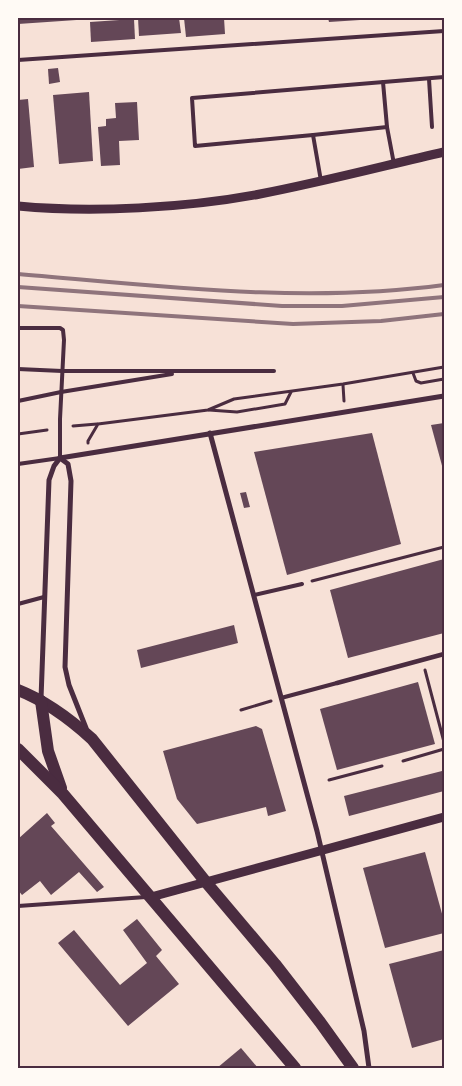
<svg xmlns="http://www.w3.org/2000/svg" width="462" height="1086" font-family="Ubuntu,sans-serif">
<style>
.building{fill:#644757}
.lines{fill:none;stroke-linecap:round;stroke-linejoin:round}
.path{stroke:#4a2c40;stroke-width:3}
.service{stroke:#4a2c40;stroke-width:4}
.pedestrian{stroke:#4a2c40;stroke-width:4.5}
.minor{stroke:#4a2c40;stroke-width:5}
.tertiary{stroke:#4a2c40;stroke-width:9}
.primary{stroke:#4a2c40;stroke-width:12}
.rail{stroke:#8f747c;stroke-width:4}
.neatline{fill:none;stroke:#4a2c40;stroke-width:2}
</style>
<rect width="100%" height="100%" fill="#f7e1d7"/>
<g class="building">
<path d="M18,18h73v1l-73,5z"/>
<path d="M138,18h41l2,15 -42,3z"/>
<path d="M184,18h40l1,16 -39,3z"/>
<path d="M328,18h32v2l-31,2z"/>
<path d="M134,19l1,20 -44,3 -1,-20z"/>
<path d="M58,68l2,14 -11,2 -1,-15z"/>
<path d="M89,92l4,69 -34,3 -6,-69z"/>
<path d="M28,99l6,68 -16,2v-69z"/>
<path d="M137,102l2,38 -20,1 1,24 -19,1 -3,-39 8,-1v-7l10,-1 -1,-15z"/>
<path d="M444,423v50l-13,-48z"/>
<path d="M372,433l29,111 -114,31 -33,-123z"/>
<path d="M246,492l4,15 -6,1 -4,-15z"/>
<path d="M444,559v74l-96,25 -18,-68z"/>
<path d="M234,625l4,18 -97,25 -4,-18z"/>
<path d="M418,682l17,62 -98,26 -17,-61z"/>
<path d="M256,726l6,3 24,82 -18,5 -2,-9 -69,17 -20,-25 -14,-48z"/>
<path d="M442,771l2,11v9l-95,25 -5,-20z"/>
<path d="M47,813l8,10 -4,3 53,61 -7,5 -18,-20 -28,23 -11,-14 -18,14 -4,-5v-51z"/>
<path d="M425,852l19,69v12l-59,15 -22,-80z"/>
<path d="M137,919l25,31 -6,6 23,28 -51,42 -70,-83 16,-13 46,55 27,-22 -24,-33z"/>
<path d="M444,950v89l-32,9 -23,-84z"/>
<path d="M241,1048l17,20h-41z"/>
</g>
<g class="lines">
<g class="path">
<path d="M413,373l3,8 5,2 23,-4"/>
<path d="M343,385l1,16"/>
<path d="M209,410l28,2 48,-8 6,-12"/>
<path d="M73,426l24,-2"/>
<path d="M18,434l29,-4"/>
<path d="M88,443v-2l10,-17 110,-14 26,-11 109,-15 101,-17"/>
<path d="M312,581l132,-34"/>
<path d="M425,670l19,72"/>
<path d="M241,710l30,-9"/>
<path d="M403,761l41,-12"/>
<path d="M329,780l53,-14"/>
</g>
<g class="service">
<path d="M18,60l426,-29"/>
<path d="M429,79l3,48"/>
<path d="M387,127l7,37"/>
<path d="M313,135l74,-8 -4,-45"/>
<path d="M321,181l-8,-46 -118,11 -3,-48 252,-21"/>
<path d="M18,328h42l3,2 1,10 -4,79v39l-42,6"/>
<path d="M18,369l44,2h212"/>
<path d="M18,377v24"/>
<path d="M18,401l43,-9 111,-18"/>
<path d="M254,595l48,-11"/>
<path d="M18,604l26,-7"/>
<path d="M281,698l56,-15"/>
<path d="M18,906l128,-9"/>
<path d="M18,1067l1,1"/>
</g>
<path class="pedestrian" d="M337,683l107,-29"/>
<g class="minor">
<path d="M210,433l107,398 47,200 5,37"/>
<path d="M60,458l384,-62"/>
<path d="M60,458l8,6 3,17 -6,186 4,18 17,43"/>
<path d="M41,699l8,-219 5,-14 6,-8"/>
</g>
<g class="tertiary">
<path d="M18,206c74,7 168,2 242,-12 62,-12 123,-28 184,-42"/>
<path d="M151,897l293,-80"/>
</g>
<g class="primary">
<path d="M18,690c28,11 52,29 74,49l113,142 70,83 45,58 33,46"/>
<path d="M41,701l7,50 13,37"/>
<path d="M18,749l45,45 232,274"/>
</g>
<g class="rail">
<path d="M18,274c141,12 285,30 426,11"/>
<path d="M18,287l264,19h60l102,-9"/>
<path d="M18,306l275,18 88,-3 63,-7"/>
</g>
</g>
<rect width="462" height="1086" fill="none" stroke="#fffaf5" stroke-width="38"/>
<rect x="19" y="19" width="424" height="1048" class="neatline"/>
</svg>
